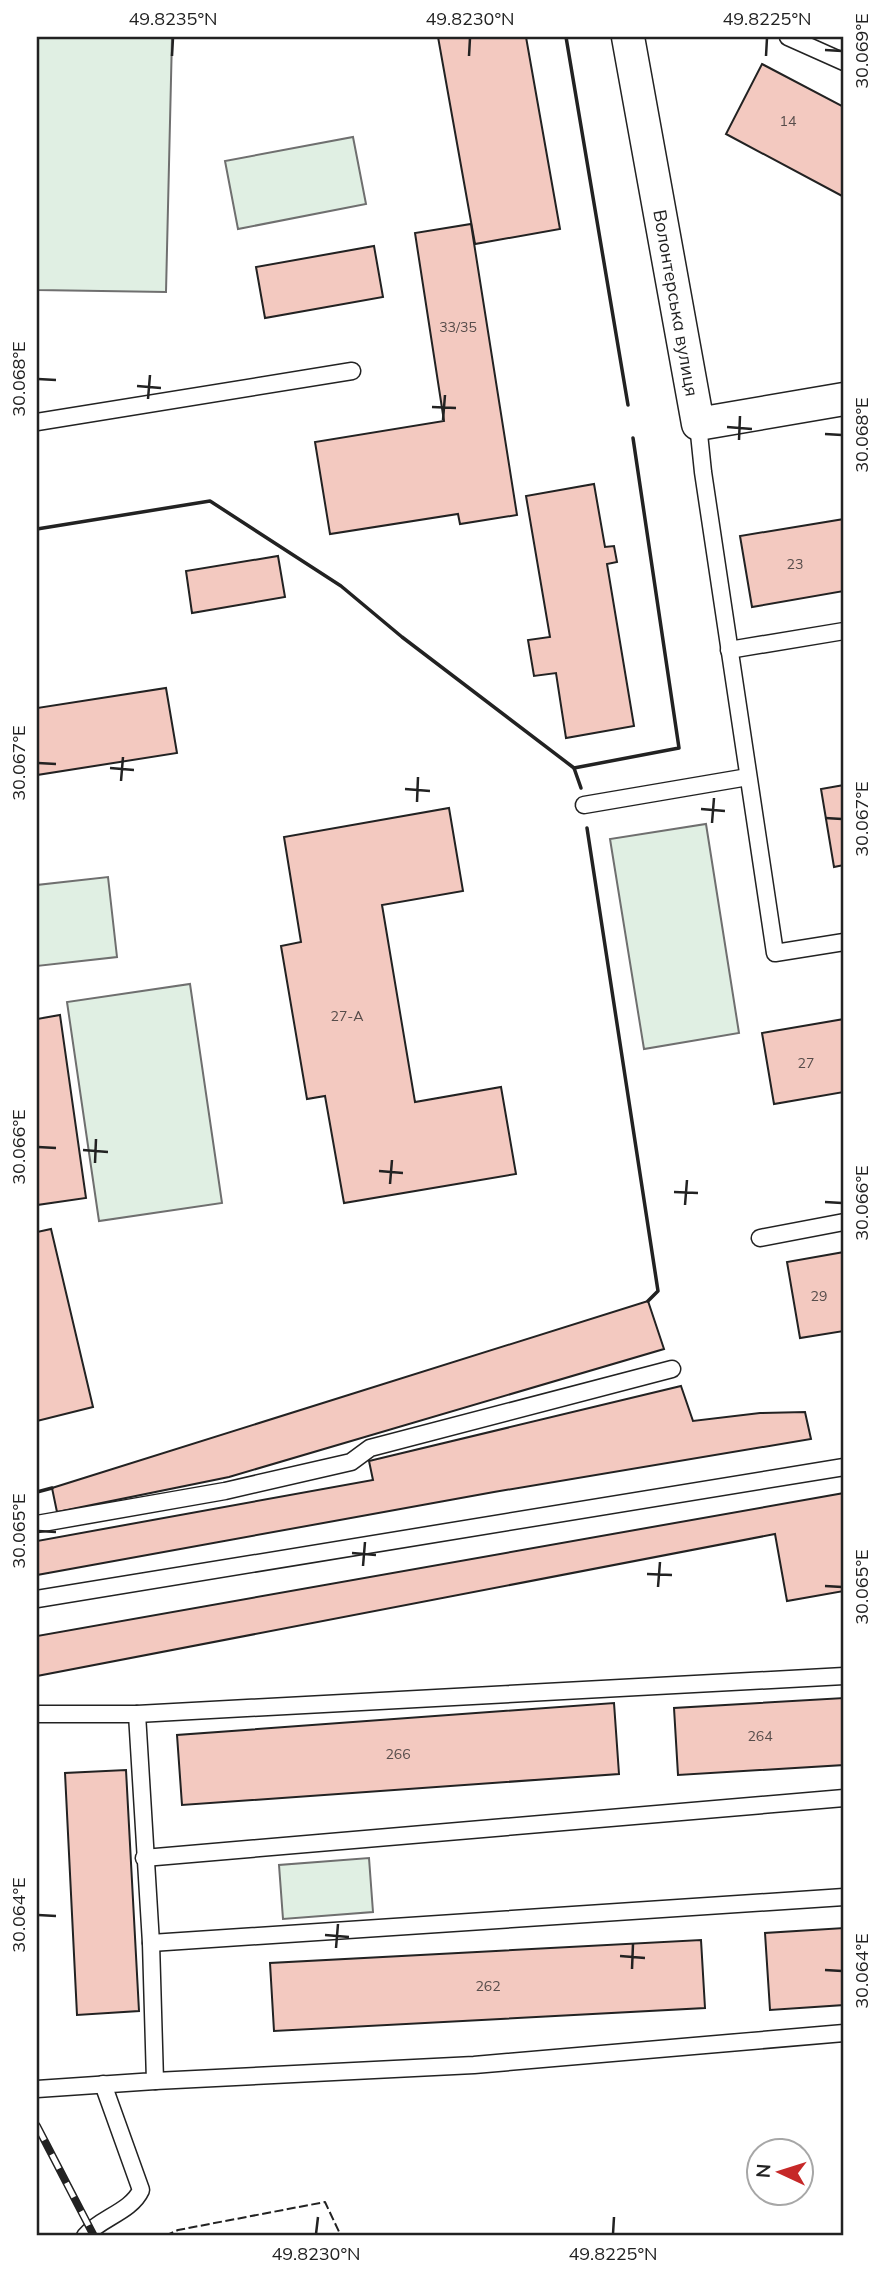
<svg xmlns="http://www.w3.org/2000/svg" width="881" height="2273" font-family="Mulish,sans-serif">
<style>
.green{fill:#e0efe3;stroke:#6f6f6f;stroke-width:2}
.building{fill:#f3c9c0;stroke:#222;stroke-width:2}
.lines{fill:none;stroke-linecap:round;stroke-linejoin:round}
.lane-casing{stroke:#222;stroke-width:19}
.street-casing{stroke:#222;stroke-width:35}
.lane{stroke:#fff;stroke-width:16}
.street{stroke:#fff;stroke-width:32}
.rail-casing{stroke:#222;stroke-width:8}
.rail{stroke:#fff;stroke-width:5;stroke-dasharray:16;stroke-linecap:butt}
.fence{stroke:#222;stroke-width:2;stroke-dasharray:9 3.5;stroke-linecap:butt}
.wall{stroke:#222;stroke-width:3.5}
.ticks{fill:none;stroke:#222;stroke-width:2.5}
.labels{text-anchor:middle;dominant-baseline:central;stroke-width:5;stroke-linejoin:round;paint-order:stroke}
.number-label{font-size:14px;fill:#564c4a}
.street-label{font-size:18px;fill:#222;stroke:#fff}
.neatline{fill:none;stroke:#222;stroke-width:2.5}
.ticks-label{font-size:18px;text-anchor:middle;fill:#222}
</style>
<rect width="100%" height="100%" fill="#fff"/>
<g class="green">
<path d="M37,37h135l-6,255 -129,-2z"/>
<path d="M353,137l13,67 -128,25 -13,-68z"/>
<path d="M706,824l33,209 -95,16 -34,-210z"/>
<path d="M108,877l9,80 -80,9v-81z"/>
<path d="M190,984l32,219 -123,18 -32,-219z"/>
<path d="M369,1858l4,54 -90,7 -4,-54z"/>
</g>
<g class="building">
<path d="M438,37h88l34,192 -85,15z"/>
<path d="M762,64l82,43v90l-118,-63z"/>
<path d="M471,224l46,291 -57,9 -2,-10 -128,20 -15,-92 129,-21 -29,-188z"/>
<path d="M374,246l9,51 -118,21 -9,-51z"/>
<path d="M594,484l11,63 9,-1 3,16 -10,2 27,162 -68,12 -10,-65 -22,3 -6,-36 22,-3 -24,-141z"/>
<path d="M844,519v72l-92,16 -12,-71z"/>
<path d="M278,556l7,41 -93,16 -6,-42z"/>
<path d="M166,688l11,65 -140,22v-67z"/>
<path d="M844,785v80l-10,2 -13,-78z"/>
<path d="M449,808l14,83 -81,14 33,197 86,-15 15,87 -172,29 -19,-107 -18,3 -26,-153 20,-4 -17,-105z"/>
<path d="M60,1015l26,183 -49,7v-186z"/>
<path d="M844,1019v73l-70,12 -12,-71z"/>
<path d="M51,1229l42,178 -56,14v-189z"/>
<path d="M844,1252v79l-44,7 -13,-76z"/>
<path d="M648,1301l16,48 -435,128 -172,35 -5,-24z"/>
<path d="M681,1386l12,35 67,-8 45,-1 6,27 -317,53 -457,83v-34l336,-61 -4,-19z"/>
<path d="M844,1493v98l-57,10 -12,-67 -738,142v-40z"/>
<path d="M844,1698v67l-166,10 -4,-67z"/>
<path d="M614,1703l5,71 -437,31 -5,-70z"/>
<path d="M126,1770l13,241 -62,4 -12,-242z"/>
<path d="M844,1928v77l-74,5 -5,-77z"/>
<path d="M701,1940l4,68 -431,23 -4,-68z"/>
</g>
<g class="lines">
<defs>
<g id="lane">
<path d="M788,37l56,25"/>
<path d="M37,422l315,-51"/>
<path d="M698,424l5,48 72,481 69,-11"/>
<path d="M729,650l115,-19"/>
<path d="M584,805l164,-28"/>
<path d="M760,1238l84,-16"/>
<path d="M37,1524l188,-33 126,-29 19,-14 302,-79"/>
<path d="M37,1599l807,-132"/>
<path d="M37,1714h100l14,229 4,138 -118,8"/>
<path d="M137,1714l707,-38"/>
<path d="M144,1858l700,-60"/>
<path d="M151,1943l693,-46"/>
<path d="M155,2081l319,-16 370,-32"/>
<path d="M85,2236c15,-18 46,-24 56,-46l-38,-106"/>
</g>
<path id="street" d="M628,37l70,387 146,-25"/>
</defs>
<use href="#lane" class="lane-casing"/>
<use href="#street" class="street-casing"/>
<use href="#lane" class="lane"/>
<use href="#street" class="street"/>
<defs>
<path id="rail" d="M37,2126l57,110"/>
</defs>
<use href="#rail" class="rail-casing"/>
<use href="#rail" class="rail"/>
<path class="fence" d="M165,2236l13,-6 147,-28 16,34"/>
<g class="wall">
<path d="M566,37l62,368"/>
<path d="M37,529l173,-28 131,85 61,51 172,131 105,-20 -46,-310"/>
<path d="M574,768l7,20"/>
<path d="M587,828l71,463 -10,10"/>
<path d="M37,1492l15,-4"/>
</g>
</g>
<path class="ticks" d="M825,50l17,1M172,56l1,-18M469,56l1,-18M766,56l1,-18M38,379l18,1M137,386l24,2M148,399l2,-24M432,407l24,1M443,420l2,-25M727,427l25,2M825,434l17,1M739,440l1,-24M38,763l18,1M110,768l24,2M121,781l2,-24M405,789l25,2M417,802l1,-25M701,809l24,2M825,818l17,1M712,823l2,-25M38,1147l18,1M83,1150l25,2M95,1163l1,-24M379,1171l24,2M390,1184l2,-24M674,1192l24,1M825,1202l17,1M685,1205l2,-25M38,1531l18,1M352,1553l24,2M363,1566l2,-24M647,1574l25,1M825,1586l17,1M658,1587l2,-25M38,1915l18,1M325,1935l24,2M336,1948l2,-24M620,1956l25,2M632,1969l1,-25M825,1970l17,1M316,2234l2,-17M613,2234l1,-17"/>
<g class="labels">
<g class="number-label">
<text x="788" y="121">14</text>
<text x="458" y="327">33/35</text>
<text x="795" y="564">23</text>
<text x="347" y="1016">27-А</text>
<text x="806" y="1063">27</text>
<text x="819" y="1296">29</text>
<text x="760" y="1736">264</text>
<text x="398" y="1754">266</text>
<text x="488" y="1986">262</text>
</g>
<g class="street-label">
<text transform="translate(676 303) rotate(80)">Волонтерська вулиця</text>
</g>
</g>
<rect width="881" height="2273" fill="none" stroke="#ffffff" stroke-width="77"/>
<g transform="translate(780 2172) rotate(274)"><circle r="33" fill="#ffffff" stroke="#a7a7a7" stroke-width="2"/>
<path d="M0-5L12 26L0 18L-12 26Z" fill="#c62828"/>
<text y="-10" font-size="19" font-weight="bold" text-anchor="middle" fill="#222222">N</text>
</g>
<rect x="38" y="38" width="804" height="2196" class="neatline"/>
<g class="ticks-label">
<text x="173" y="25">49.8235°N</text>
<text x="470" y="25">49.8230°N</text>
<text x="767" y="25">49.8225°N</text>
<text transform="translate(862 51) rotate(-90)" y="6">30.069°E</text>
<text transform="translate(19 379) rotate(-90)" y="6">30.068°E</text>
<text transform="translate(862 435) rotate(-90)" y="6">30.068°E</text>
<text transform="translate(19 763) rotate(-90)" y="6">30.067°E</text>
<text transform="translate(862 819) rotate(-90)" y="6">30.067°E</text>
<text transform="translate(19 1147) rotate(-90)" y="6">30.066°E</text>
<text transform="translate(862 1203) rotate(-90)" y="6">30.066°E</text>
<text transform="translate(19 1531) rotate(-90)" y="6">30.065°E</text>
<text transform="translate(862 1587) rotate(-90)" y="6">30.065°E</text>
<text transform="translate(19 1915) rotate(-90)" y="6">30.064°E</text>
<text transform="translate(862 1971) rotate(-90)" y="6">30.064°E</text>
<text x="316" y="2260">49.8230°N</text>
<text x="613" y="2260">49.8225°N</text>
</g>
</svg>
